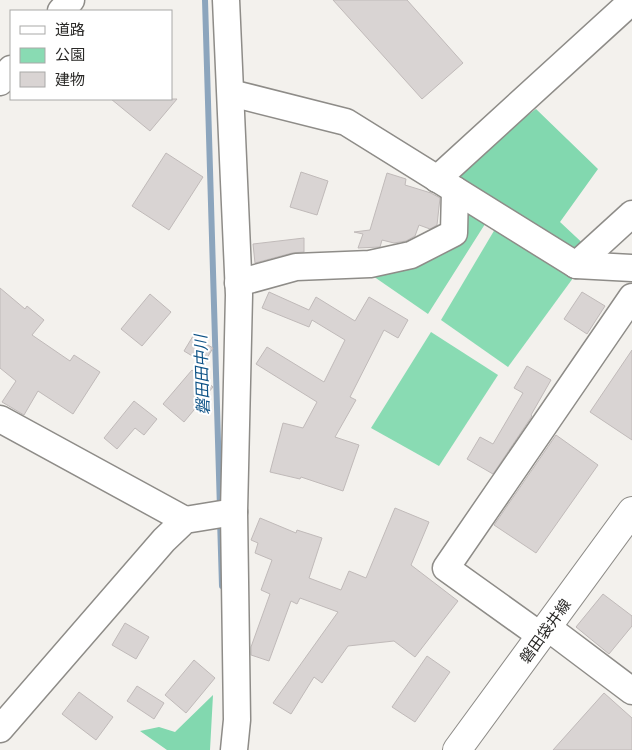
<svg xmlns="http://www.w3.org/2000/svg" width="632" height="750" font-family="'Public Sans','Noto Sans JP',sans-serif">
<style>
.green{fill:#89dbb3}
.forest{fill:#82d8af}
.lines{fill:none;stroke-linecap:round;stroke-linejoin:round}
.stream{stroke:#8ca5bd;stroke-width:6}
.building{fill:#d9d4d3;stroke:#c0bab9}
.street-casing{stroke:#8e8c88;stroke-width:29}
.secondary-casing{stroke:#8e8c88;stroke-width:30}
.street{stroke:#fff;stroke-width:26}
.secondary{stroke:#fff;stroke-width:28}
.labels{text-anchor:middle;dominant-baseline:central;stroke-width:4;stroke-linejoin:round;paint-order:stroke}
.street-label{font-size:15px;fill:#292826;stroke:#fff}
.water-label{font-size:16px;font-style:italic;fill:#0e5387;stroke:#fff}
</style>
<rect width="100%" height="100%" fill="#f3f1ed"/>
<g class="green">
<path d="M464,196l28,17 -64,101 -58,-40 84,-41z"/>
<path d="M501,219l75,55 -68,93 -67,-47z"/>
<path d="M431,332l67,43 -59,91 -68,-38z"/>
</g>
<g class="forest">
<path d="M536,109l62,60 -38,53 31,29 -15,14 -128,-80 46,-45z"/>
<path d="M213,695l-3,55h-43l-27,-19 19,-4 16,5z"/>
</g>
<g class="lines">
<g class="stream">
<path d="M205,0l15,509"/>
<path d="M220,519l2,67"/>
</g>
</g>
<g class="building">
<path d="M333,0h74l56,63 -41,36z"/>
<path d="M111,99h66l-27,32z"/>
<path d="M166,153l37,24 -34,53 -37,-24z"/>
<path d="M301,172l27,9 -11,34 -27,-8z"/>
<path d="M387,173l19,6 -1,6 26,8 9,5 -3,27 -7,4 -11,-4 -4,11 -9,5 -12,2 -12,-3 -2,7 -22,1 5,-14 -9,-2 16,-2z"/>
<path d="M304,238v14l-12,1 -37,10 -2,-19z"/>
<path d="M0,288l25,21 2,-3 17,14 -12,15 38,26 4,-6 26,17 -27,42 -35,-23 -14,24 -22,-13 14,-21 -16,-13z"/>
<path d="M269,292l40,18 7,-13 39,24 14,-24 39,23 -10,18 -14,-8 -34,67 6,3 -21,37 24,8 -16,46 -42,-14 -1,2 -30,-7 13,-49 20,5 14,-26 -61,-38 11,-17 57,35 21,-42 -33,-20 -3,7 -47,-19z"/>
<path d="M582,292l23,14 -18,28 -23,-15z"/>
<path d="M150,294l21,18 -29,34 -21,-17z"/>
<path d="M193,336l20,12 -9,15 -20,-12z"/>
<path d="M632,350v90l-42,-28z"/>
<path d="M527,366l24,14 -20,35 1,1 -39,58 -26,-15 13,-22 13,7 30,-51 -9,-5z"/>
<path d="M192,370l21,17 -29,35 -21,-18z"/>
<path d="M134,401l23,18 -13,16 -9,-7 -18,21 -13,-11z"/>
<path d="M556,435l42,30 -62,88 -42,-28z"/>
<path d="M395,508l34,14 -18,43 47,36 -43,56 -21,-16 -46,5 -26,37 -8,-6 -23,37 -18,-11 65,-91 -38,-14 -3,6 -6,-3 -22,60 -18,-6v-8l19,-53 -9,-4 11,-30 -17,-7 3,-10 -7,-3 9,-22 36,15 1,-3 25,8 -13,40 32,12 8,-19 17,7z"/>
<path d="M603,594l29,22v10l-23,28 -33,-27z"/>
<path d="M125,623l24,14 -13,22 -24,-14z"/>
<path d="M427,656l23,16 -35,50 -23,-15z"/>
<path d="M194,660l21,18 -29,35 -21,-18z"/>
<path d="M137,686l27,17 -10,16 -27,-18z"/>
<path d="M79,692l34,25 -17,23 -34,-26z"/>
<path d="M604,693l28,25v32h-79z"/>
</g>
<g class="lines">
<defs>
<g id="street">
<path d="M226,0l13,295 -5,217 3,208 -3,30"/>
<path d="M61,11l10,-11"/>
<path d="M0,82l11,-13"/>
<path d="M231,93l115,29 230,143 56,3"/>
<path d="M437,179l195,-178"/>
<path d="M576,265l56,-51"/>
<path d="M238,283l58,-16 74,-3 41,-9 43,-22 1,-43"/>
<path d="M0,419l185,101"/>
<path d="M547,627l85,64"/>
<path d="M541,636l-95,-68 186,-271"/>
<path d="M0,729l164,-189 21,-20 49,-8"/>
</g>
<path id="secondary" d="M457,750l175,-239"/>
</defs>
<use href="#street" class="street-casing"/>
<use href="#secondary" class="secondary-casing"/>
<use href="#street" class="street"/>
<use href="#secondary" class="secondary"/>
</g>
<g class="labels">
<g class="street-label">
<text transform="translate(545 631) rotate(-54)">磐田袋井線</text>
</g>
<g class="water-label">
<text transform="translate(202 375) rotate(-92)">磐田田中川</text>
</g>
</g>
<rect x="10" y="10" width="162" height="90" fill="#ffffff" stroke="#a9a9a8"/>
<rect x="20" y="26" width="25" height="8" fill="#ffffff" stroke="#a9a9a8"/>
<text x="55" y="35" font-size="15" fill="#292826">道路</text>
<rect x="20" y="48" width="25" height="15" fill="#89dbb3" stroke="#a9a9a8"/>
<text x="55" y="60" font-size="15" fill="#292826">公園</text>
<rect x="20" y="72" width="25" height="15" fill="#d9d4d3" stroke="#a9a9a8"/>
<text x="55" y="85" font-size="15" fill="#292826">建物</text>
</svg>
